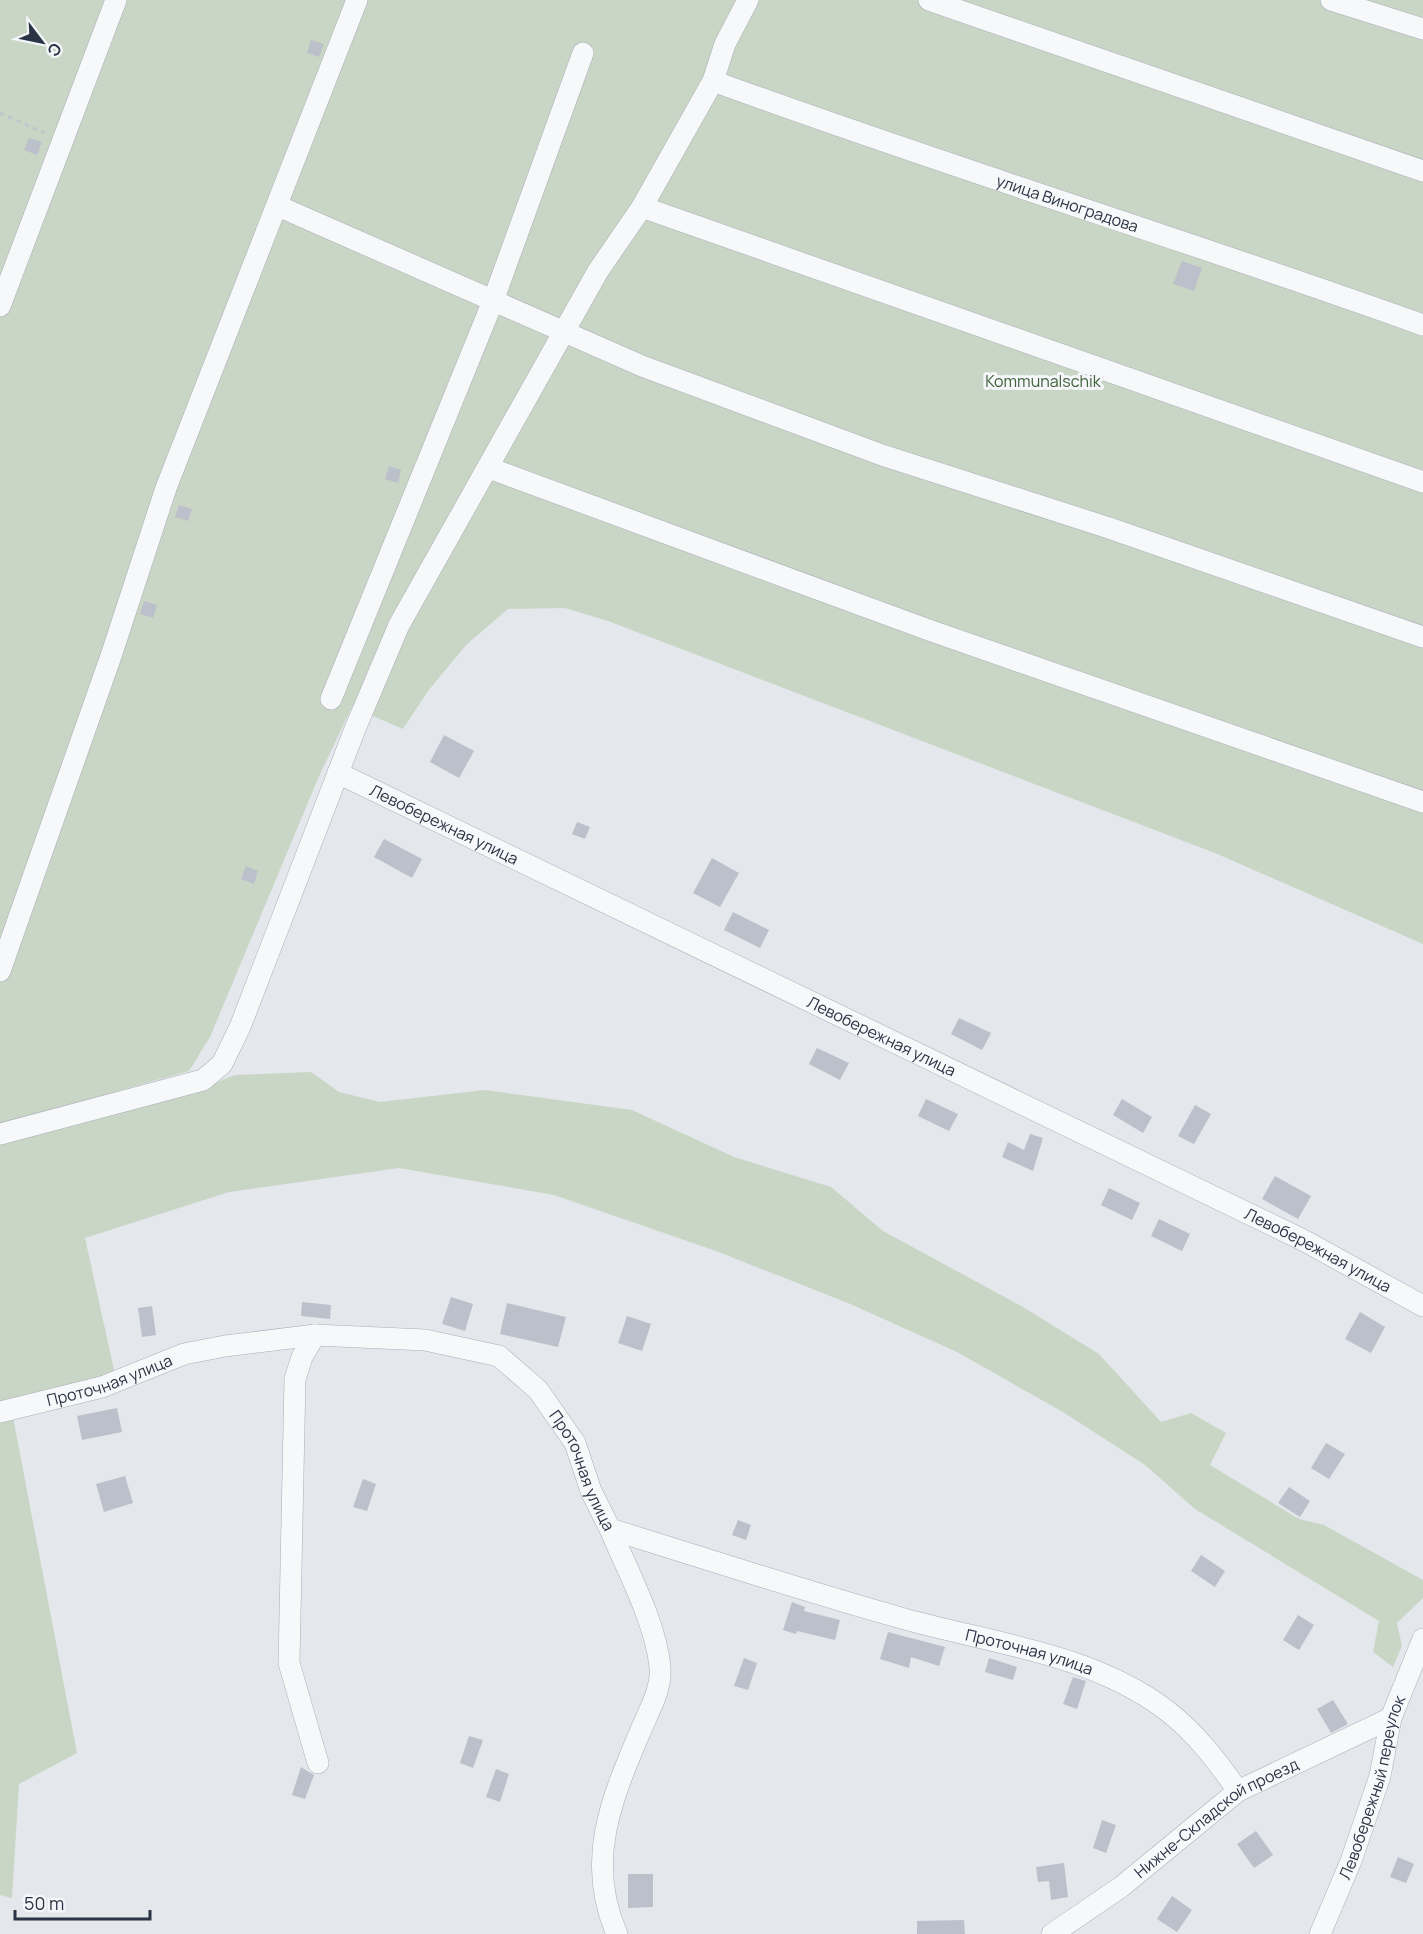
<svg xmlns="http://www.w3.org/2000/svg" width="1423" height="1934" font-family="Manrope,sans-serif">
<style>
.green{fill:#c9d6c5}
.building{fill:#bbc0ca}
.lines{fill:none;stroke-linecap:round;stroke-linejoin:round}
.street-casing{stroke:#a9aeb7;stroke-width:22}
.path{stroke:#c2c5cb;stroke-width:3;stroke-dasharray:4.5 4.5;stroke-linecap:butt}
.street{stroke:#f7f8fa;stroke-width:21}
.labels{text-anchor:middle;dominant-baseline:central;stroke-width:6;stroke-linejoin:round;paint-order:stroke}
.street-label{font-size:16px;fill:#2b3445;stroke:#f4f6f9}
.park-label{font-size:16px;fill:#3f6138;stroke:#f4f6f9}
</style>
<rect width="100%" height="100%" fill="#e4e7ec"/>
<path class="green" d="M0,0h1423v944l-208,-91 -607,-232 -43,-13 -57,1 -41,35 -39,47 -25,38 -51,-22 -32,67 -110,263 -21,34 -132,37 -3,23 143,-41 38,-15 76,-3 28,20 41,10 105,-12 147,20 102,47 97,30 52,44 140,76 76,47 62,68 30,-9 35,20 -16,32 89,54 25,6 99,55v18l-26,25 5,23 -9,21 -20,-15 6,-31 -184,-112 -50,-44 -82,-53 -106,-60 -109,-49 -132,-52 -162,-56 -155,-27 -170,24 -144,46 33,150 -105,29 64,336 -58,31 -7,114 -12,-3z"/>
<g class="building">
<path d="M311,40l13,4 -5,13 -12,-4z"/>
<path d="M29,138l13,4 -5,13 -13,-5z"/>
<path d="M1182,261l20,7 -8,23 -21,-7z"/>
<path d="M389,466l12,4 -3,13 -13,-4z"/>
<path d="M179,505l13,4 -4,12 -13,-4z"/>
<path d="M144,601l13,4 -4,13 -13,-4z"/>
<path d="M444,735l30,16 -15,27 -29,-16z"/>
<path d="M577,822l13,5 -5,12 -13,-5z"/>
<path d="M384,839l38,20 -10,19 -38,-21z"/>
<path d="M712,858l27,15 -19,34 -27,-14z"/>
<path d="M246,866l12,5 -4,13 -13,-5z"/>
<path d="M733,912l36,18 -9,18 -36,-18z"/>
<path d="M959,1018l32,15 -9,17 -31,-16z"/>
<path d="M817,1048l32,15 -9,17 -31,-16z"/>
<path d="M926,1099l32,15 -9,17 -31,-15z"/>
<path d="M1122,1099l30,18 -9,16 -30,-18z"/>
<path d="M1195,1105l16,9 -17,30 -16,-8z"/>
<path d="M1030,1134l13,4 -10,33 -31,-14 6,-15 16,8z"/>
<path d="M1275,1176l36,20 -13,23 -36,-20z"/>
<path d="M1109,1188l31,15 -8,17 -31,-15z"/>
<path d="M1159,1219l31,15 -8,17 -31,-15z"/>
<path d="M451,1297l22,7 -8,27 -23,-7z"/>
<path d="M302,1302l29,3 -1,14 -29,-3z"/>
<path d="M507,1303l59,14 -8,30 -58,-13z"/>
<path d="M152,1306l4,29 -14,2 -4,-29z"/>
<path d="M1360,1312l25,15 -14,26 -26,-14z"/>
<path d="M627,1316l24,8 -9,27 -24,-8z"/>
<path d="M117,1408l5,24 -40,8 -5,-24z"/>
<path d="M1326,1443l19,11 -16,25 -18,-11z"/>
<path d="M125,1476l8,27 -29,9 -8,-28z"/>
<path d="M363,1479l13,5 -9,27 -14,-4z"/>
<path d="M1289,1487l21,14 -10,16 -22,-14z"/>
<path d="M738,1520l13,5 -5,15 -14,-5z"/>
<path d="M1201,1555l24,16 -10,16 -24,-16z"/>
<path d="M792,1602l13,5 -1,4 36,9 -5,20 -38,-9 -1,3 -13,-4z"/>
<path d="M1298,1615l16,10 -15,25 -16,-10z"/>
<path d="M888,1632l57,15 -6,19 -28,-9 -2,11 -29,-9z"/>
<path d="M744,1658l13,5 -9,27 -14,-4z"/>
<path d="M989,1658l28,9 -4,13 -28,-8z"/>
<path d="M1073,1677l13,4 -9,28 -14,-5z"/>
<path d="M1333,1700l15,24 -17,9 -14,-24z"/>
<path d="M469,1736l14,4 -10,28 -13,-5z"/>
<path d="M301,1767l13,8 -9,24 -13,-4z"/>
<path d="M496,1769l13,5 -9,28 -14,-5z"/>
<path d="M1102,1820l14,5 -10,28 -13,-5z"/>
<path d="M1256,1831l17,24 -19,13 -17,-24z"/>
<path d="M1398,1857l16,7 -8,19 -16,-6z"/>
<path d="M1064,1863l4,34 -17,3 -2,-19 -11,1 -2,-15z"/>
<path d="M628,1874h25v33l-25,1z"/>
<path d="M1172,1896l20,14 -15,22 -20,-13z"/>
<path d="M964,1920l1,14h-48v-13z"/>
</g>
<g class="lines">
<defs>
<g id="street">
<path d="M929,0l494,171"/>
<path d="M1331,0l92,29"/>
<path id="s1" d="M713,81c235,86 474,159 710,244"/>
<path d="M278,206l364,160 240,89 227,73 314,109"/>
<path d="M642,207l781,275"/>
<path d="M0,306l116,-306"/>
<path d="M489,468l437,161 497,173"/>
<path d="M331,699l162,-398 90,-248"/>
<path id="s2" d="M338,773l965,467 120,66"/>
<path d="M0,971l111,-315 55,-168 191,-488"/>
<path d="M0,1134l203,-54 19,-16 18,-37 115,-298 44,-104 199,-354 44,-64 71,-126 12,-37 23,-44"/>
<path d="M315,1335l-13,22 -7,22 -6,284 29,100"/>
<path id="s3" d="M0,1412l102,-25 82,-33 41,-8 90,-11 110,5 74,16 39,34 37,53 16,48 19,38c97,30 194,62 291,89 88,25 190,35 265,92 30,23 51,51 72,81"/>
<path d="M610,1529c17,41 46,94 50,138 2,23 -12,45 -20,65 -29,68 -55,130 -23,202"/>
<path id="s4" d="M1052,1934l69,-47 117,-96 153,-73"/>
<path id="s5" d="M1320,1934l31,-73 29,-85 11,-58 32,-79"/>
</g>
</defs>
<use href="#street" class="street-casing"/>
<path class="path" d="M0,113l45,20"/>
<use href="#street" class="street"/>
</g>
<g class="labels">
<g class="street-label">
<text stroke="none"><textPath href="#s1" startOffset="375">улица Виноградова</textPath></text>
<text stroke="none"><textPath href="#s2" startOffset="118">Левобережная улица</textPath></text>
<text stroke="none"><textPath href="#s2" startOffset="604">Левобережная улица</textPath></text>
<text stroke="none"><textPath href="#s2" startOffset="1090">Левобережная улица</textPath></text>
<text stroke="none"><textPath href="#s3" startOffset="114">Проточная улица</textPath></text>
<text stroke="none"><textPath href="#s3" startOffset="656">Проточная улица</textPath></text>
<text stroke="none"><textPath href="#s3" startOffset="1158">Проточная улица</textPath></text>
<text stroke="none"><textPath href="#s5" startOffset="156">Левобережный переулок</textPath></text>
<text stroke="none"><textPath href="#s4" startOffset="202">Нижне-Складской проезд</textPath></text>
</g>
<g class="park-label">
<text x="1043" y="381">Kommunalschik</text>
</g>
</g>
<g transform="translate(42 42) rotate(122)" stroke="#f4f6f9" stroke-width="4.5" paint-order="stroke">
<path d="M0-4.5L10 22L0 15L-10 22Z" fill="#2b3445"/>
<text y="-9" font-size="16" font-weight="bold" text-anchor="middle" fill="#2b3445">С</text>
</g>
<path d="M15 1910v9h135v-9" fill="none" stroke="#2b3445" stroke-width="3"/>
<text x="24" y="1910" font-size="18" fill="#2b3445" stroke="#f4f6f9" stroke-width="4.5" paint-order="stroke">50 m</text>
</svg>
